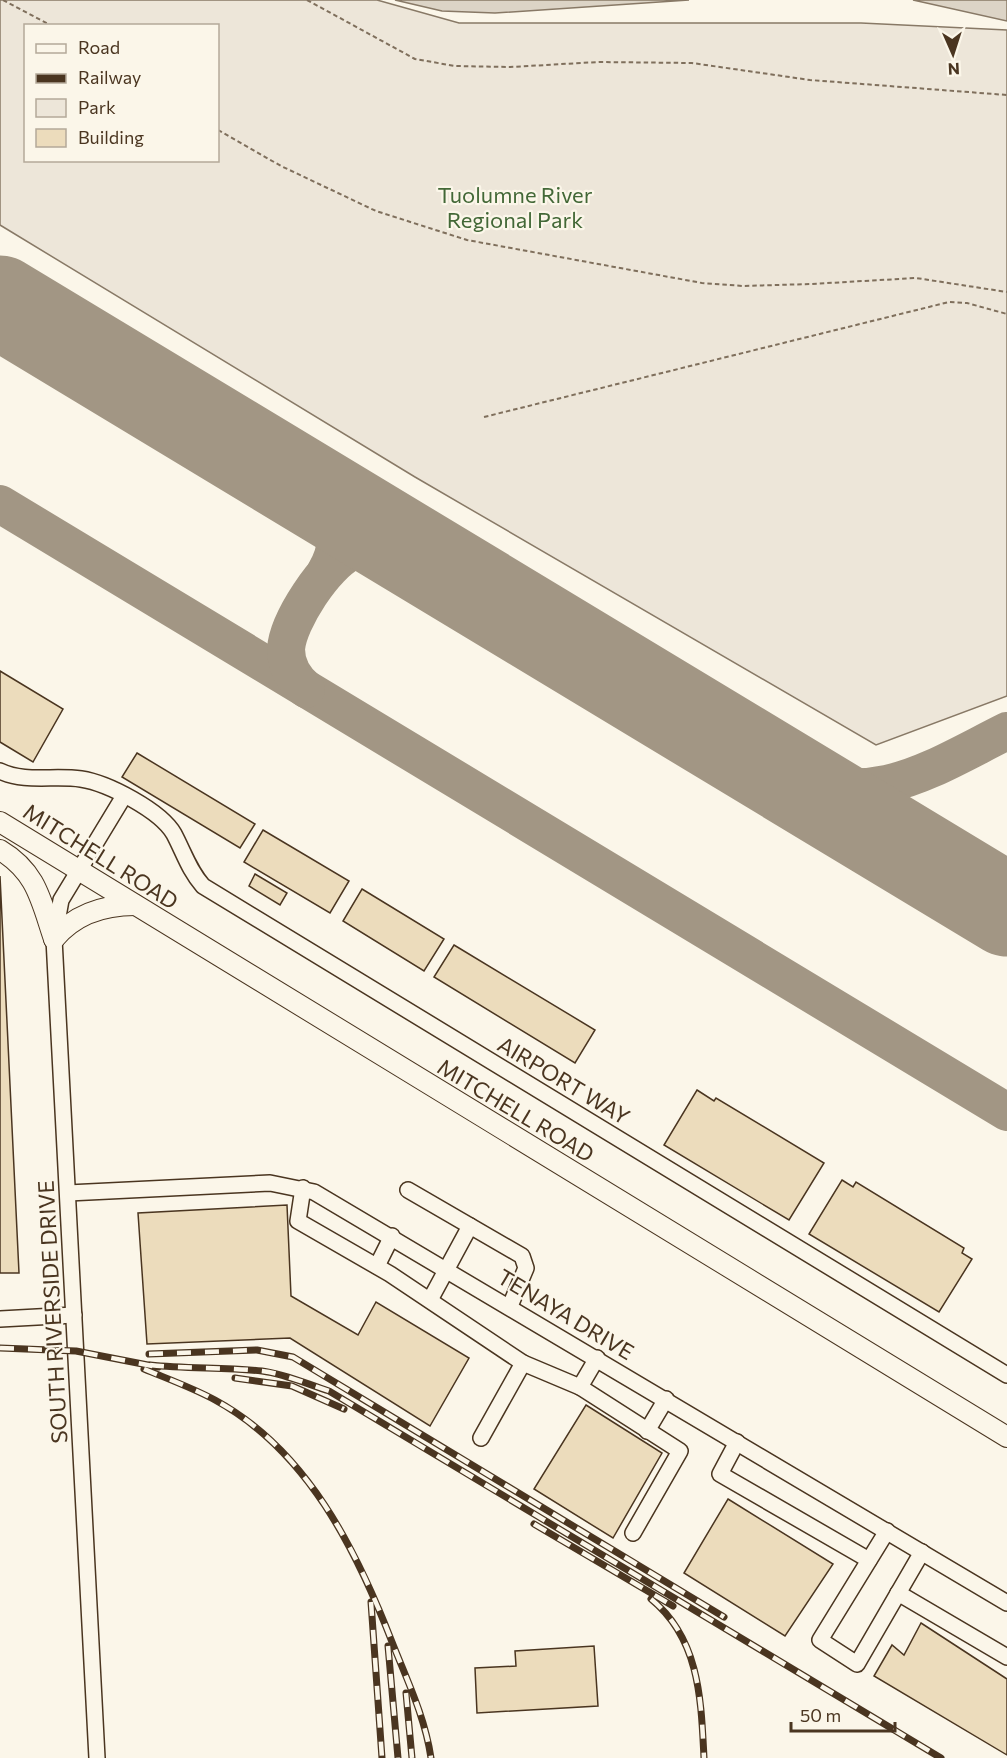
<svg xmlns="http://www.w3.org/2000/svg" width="1007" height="1758" font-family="Commissioner,sans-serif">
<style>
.green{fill:#ede6d9;stroke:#887966;stroke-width:1.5;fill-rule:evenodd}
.water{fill:#dcd4c6;stroke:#887966;stroke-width:1.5}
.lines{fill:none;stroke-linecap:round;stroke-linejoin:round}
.taxiway{stroke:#a29684;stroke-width:38}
.runway{stroke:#a29684;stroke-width:93}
.building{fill:#ecdcbc;stroke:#4a3520;stroke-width:1.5}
.minor-casing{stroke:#4a3520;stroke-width:18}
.major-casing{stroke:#4a3520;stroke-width:22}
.path{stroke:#7f6f5c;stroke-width:2;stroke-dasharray:4.5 3;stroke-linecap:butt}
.minor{stroke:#fbf6e9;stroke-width:15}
.major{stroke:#fbf6e9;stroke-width:20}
.rail-casing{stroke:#4a3520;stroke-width:7}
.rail{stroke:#fbf6e9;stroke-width:4.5;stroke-dasharray:14;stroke-linecap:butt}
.labels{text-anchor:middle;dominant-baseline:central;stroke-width:4.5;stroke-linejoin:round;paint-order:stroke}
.park-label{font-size:22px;fill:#436837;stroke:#fbf6e9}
.street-label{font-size:22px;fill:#4a3520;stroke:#fbf6e9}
</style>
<rect width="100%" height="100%" fill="#fbf6e9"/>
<path class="green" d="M0,0h377l82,23h402l146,7v666l-131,49 -461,-268 -415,-252zM26,26h192v134h-192z"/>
<g class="water">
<path d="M395,0h294l-194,13 -53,-2z"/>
<path d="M913,0h94v21z"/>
</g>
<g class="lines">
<g class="taxiway">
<path d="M314,491c26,22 28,54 11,82"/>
<path d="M0,504l1007,608"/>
<path d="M306,689c-12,-10 -20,-23 -20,-40 2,-28 39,-85 65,-97 21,-9 43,-7 63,0"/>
<path d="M783,774c94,34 142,-2 224,-43"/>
</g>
<path class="runway" d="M0,302l1007,608"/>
</g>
<g class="building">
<path d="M0,671l63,38 -30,53 -33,-20z"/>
<path d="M137,753l118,71 -15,24 -118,-71z"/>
<path d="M263,830l86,51 -19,32 -86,-51z"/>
<path d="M255,874l32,19 -7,12 -31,-19z"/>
<path d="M0,876l19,397h-19z"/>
<path d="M362,889l82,50 -20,32 -81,-50z"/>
<path d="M454,945l141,85 -20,33 -141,-86z"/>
<path d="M697,1090l17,11 2,-3 108,65 -35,57 -125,-75z"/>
<path d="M842,1180l11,7 3,-5 108,66 -2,5 10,6 -33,53 -130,-78z"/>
<path d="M287,1205l4,91 67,39 18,-33 93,56 -39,68 -140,-88 -143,6 -9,-131z"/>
<path d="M586,1405l76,48 -49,85 -79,-49z"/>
<path d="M728,1499l105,65 -48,72 -101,-63z"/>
<path d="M921,1623l86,56v76l-133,-79 18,-31 12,10z"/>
<path d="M594,1646l4,60 -121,7 -2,-45 41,-2 -1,-15z"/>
</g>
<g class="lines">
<defs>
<g id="minor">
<path d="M0,771c25,12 54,4 81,8 27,4 80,32 93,55 10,19 15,36 29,52l804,489"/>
<path d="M303,1188l-5,33 92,53 133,89"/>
<path d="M408,1190l114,66 4,12 -16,38"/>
<path d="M68,1193l202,-10 44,9 693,411"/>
<path d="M377,1266l15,-30"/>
<path d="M430,1300l40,-74"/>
<path d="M0,1319l74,-4"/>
<path d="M580,1387l100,64 -47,82"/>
<path d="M647,1431l19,-32"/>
<path d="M481,1438l42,-75 57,24 17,-29"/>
<path d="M737,1442l-17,32 149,86"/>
<path d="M887,1531l-67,109 37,24 65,-112"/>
<path d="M898,1593l109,64"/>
<path d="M97,1758l-43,-819 7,-39 63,-104"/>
</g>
<g id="major">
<path d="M0,822l1007,615"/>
<path d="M0,850c37,22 41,51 54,89"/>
<path d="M54,939c20,-24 49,-34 81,-34"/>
</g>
</defs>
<use href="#minor" class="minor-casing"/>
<use href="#major" class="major-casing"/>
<g class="path">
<path d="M3,0l49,26"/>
<path d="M307,0l108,59 40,7 55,1 89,-5 93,1 118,17 197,15"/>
<path d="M218,130l63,36 95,45 91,29 235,43 41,3 68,-2 105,-6 91,14"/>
<path d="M484,417l465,-115 18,1 40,11"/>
</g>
<use href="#minor" class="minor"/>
<use href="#major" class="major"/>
<defs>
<g id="rail">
<path d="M0,1348l76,3 82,16"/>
<path d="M149,1354l108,-4 36,7 431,260"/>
<path d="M150,1365c37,4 75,2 112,6 23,3 45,13 67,20l612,367"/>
<path d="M144,1369c24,10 49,19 71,31 92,50 141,149 177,242 15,38 33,75 39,116"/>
<path d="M235,1378l57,8 52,23"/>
<path d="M534,1524l139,82"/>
<path d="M651,1599c49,40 50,101 53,159"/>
<path d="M371,1602l11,156"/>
<path d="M388,1646l10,112"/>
<path d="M406,1693l6,65"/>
</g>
</defs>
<use href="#rail" class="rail-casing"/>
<use href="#rail" class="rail"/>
</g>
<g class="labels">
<g class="park-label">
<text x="515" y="194">Tuolumne River<tspan x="515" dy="25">Regional Park</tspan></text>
</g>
<g class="street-label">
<text transform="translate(101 856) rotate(32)">MITCHELL ROAD</text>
<text transform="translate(564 1080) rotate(31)">AIRPORT WAY</text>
<text transform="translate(516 1110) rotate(31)">MITCHELL ROAD</text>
<text transform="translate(52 1312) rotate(-93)">SOUTH RIVERSIDE DRIVE</text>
<text transform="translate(566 1314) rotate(31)">TENAYA DRIVE</text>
</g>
</g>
<rect x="24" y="24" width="195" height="138" fill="#fbf6e9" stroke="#b4a999" stroke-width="1.5"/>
<rect x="36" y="44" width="30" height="9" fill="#fbf6e9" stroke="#b4a999" stroke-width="1.5"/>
<text x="78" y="54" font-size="18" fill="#4a3520">Road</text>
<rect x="36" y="74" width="30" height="9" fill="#4a3520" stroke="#b4a999" stroke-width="1.5"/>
<text x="78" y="84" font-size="18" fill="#4a3520">Railway</text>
<rect x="36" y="99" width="30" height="18" fill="#ede6d9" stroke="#b4a999" stroke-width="1.5"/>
<text x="78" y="114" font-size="18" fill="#4a3520">Park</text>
<rect x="36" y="129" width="30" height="18" fill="#ecdcbc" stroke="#b4a999" stroke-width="1.5"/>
<text x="78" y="144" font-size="18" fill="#4a3520">Building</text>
<g transform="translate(953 54) rotate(177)" stroke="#fbf6e9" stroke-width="4.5" paint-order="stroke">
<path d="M0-4.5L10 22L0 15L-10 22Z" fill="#4a3520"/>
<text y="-9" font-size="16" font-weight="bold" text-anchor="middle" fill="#4a3520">N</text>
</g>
<path d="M791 1722v9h104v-9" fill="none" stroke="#4a3520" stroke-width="3"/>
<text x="800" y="1722" font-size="18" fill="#4a3520" stroke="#fbf6e9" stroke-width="4.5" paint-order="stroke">50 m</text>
</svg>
